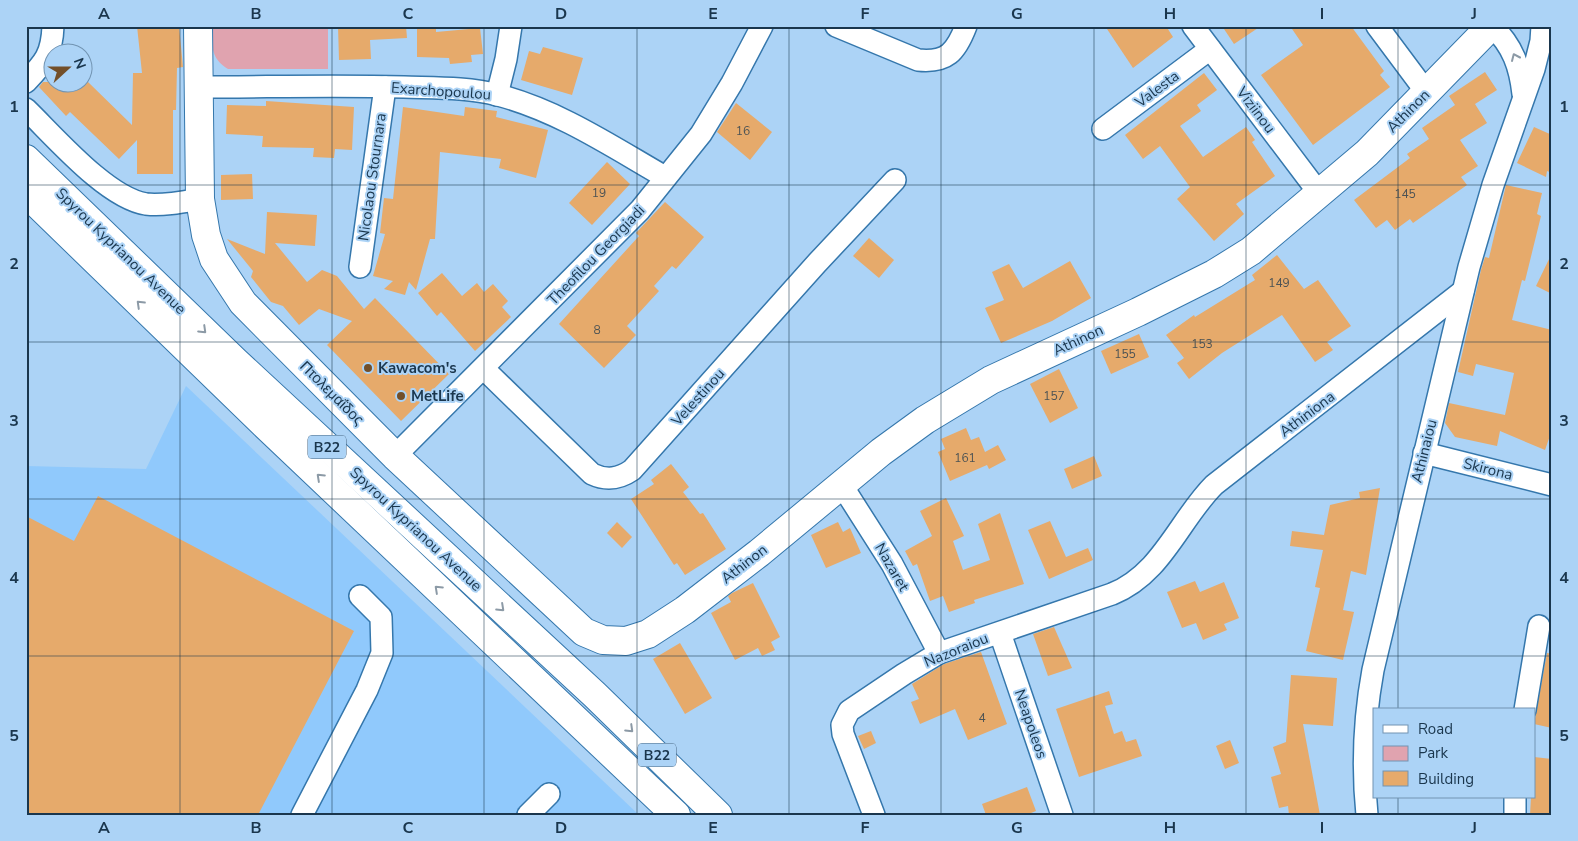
<svg xmlns="http://www.w3.org/2000/svg" width="1578" height="841" font-family="'Nunito Sans',sans-serif">
<style>
.built{fill:#90c9fc}
.green{fill:#e0a3af}
.building{fill:#e6aa6b}
.lines{fill:none;stroke-linecap:round;stroke-linejoin:round}
.street-casing{stroke:#3577ac;stroke-width:24}
.secondary-casing{stroke:#3577ac;stroke-width:30}
.primary-casing{stroke:#3577ac;stroke-width:30}
.street{stroke:#fff;stroke-width:21}
.secondary{stroke:#fff;stroke-width:28}
.primary{stroke:#fff;stroke-width:28}
.oneway{stroke:#8c9aa6}
.grid{fill:none;stroke:#1a364d;stroke-width:1;stroke-opacity:0.55}
.poi-dot{fill:#734f29;stroke:#acd3f6;stroke-width:2}
.labels{text-anchor:middle;dominant-baseline:central;stroke-width:4;stroke-linejoin:round;paint-order:stroke}
.number-label{font-size:12px;fill:#4d5354}
.shield{fill:#acd3f6;stroke:#466580;stroke-width:1}
.shield-label{font-size:14px;font-weight:bold;fill:#1a364d}
.street-label{font-size:15px;fill:#1a364d;stroke:#acd3f6}
.poi-label{font-size:15px;font-weight:bold;fill:#1a364d;stroke:#acd3f6;text-anchor:start}
.neatline{fill:none;stroke:#1a364d;stroke-width:2}
.grid-label{font-size:16px;text-anchor:middle;font-weight:bold;fill:#1a364d}
</style>
<rect width="100%" height="100%" fill="#acd3f6"/>
<path class="built" d="M186,386l453,429h-613v-349l120,3z"/>
<path class="green" d="M212,26h116v43h-100c-18,-11 -16,-24 -16,-43z"/>
<g class="building">
<path d="M137,26h42l4,41 -6,1 -1,42h-3v64h-36v-34l-18,19 -49,-47 -4,4 -27,-29 4,-5h45l44,43 1,-52h9z"/>
<path d="M338,26h68l1,12 -37,2 1,19 -32,1z"/>
<path d="M417,26h19v6l44,-4 3,26 -12,1 1,7 -22,2 -1,-6 -32,-1z"/>
<path d="M1105,26h61l7,11 -40,31z"/>
<path d="M1222,26h39l-27,18z"/>
<path d="M1290,26h61l33,45 -4,4 10,12 -77,58 -52,-70 42,-30z"/>
<path d="M543,47l40,11 -11,37 -51,-15 8,-29 11,3z"/>
<path d="M1485,72l12,18 -22,14 12,19 -27,17 18,26 -17,11 6,8 -54,38 -3,-4 -15,11 -8,-10 -11,8 -22,-28 56,-42 -3,-4 22,-15 -7,-11 33,-23 -6,-9z"/>
<path d="M1204,73l13,17 -20,15 4,6 -21,15 23,31 43,-30 9,13 -3,2 23,34 -39,28 8,10 -30,27 -37,-42 13,-12 -30,-41 -17,13 -18,-24z"/>
<path d="M266,101l88,6 -2,43 -17,-1 -1,9 -21,-1 1,-9 -52,-1 1,-11 -37,-2 1,-29 39,1z"/>
<path d="M736,103l36,29 -22,28 -33,-28z"/>
<path d="M403,107l61,9 1,-9 32,4 -1,6 52,13 -12,48 -37,-10 2,-9 -61,-7 -5,87h-5l-14,51 -7,-8 -4,13 -21,-6 9,-8 -20,-5 12,-42 -5,-1 4,-35 9,1z"/>
<path d="M1534,127l18,8v38l-5,-2 -1,6 -29,-14z"/>
<path d="M607,162l23,22 -38,41 -23,-22z"/>
<path d="M252,174l1,25 -32,1v-25z"/>
<path d="M1506,185l36,8 -5,21 4,2 -16,65 -3,-1 -10,40 40,10v100l-7,20 -45,-19 -3,15 -42,-9 -10,-14 4,-20 56,12 9,-42 -38,-9 -3,12 -15,-4 23,-102 4,-13 4,1z"/>
<path d="M665,202l39,35 -28,32 -4,-3 -18,20 5,5 -32,35 9,9 -32,33 -45,-44 80,-88 -3,-3z"/>
<path d="M267,212l50,3 -2,31 -40,-3 32,39 15,-12 15,6 27,33 11,-11 74,76 -48,47 -74,-76 25,-24 -33,-12 -20,16 -16,-19 -12,-4 -20,-25 2,-6 -26,-32 38,15z"/>
<path d="M869,238l25,22 -15,18 -26,-22z"/>
<path d="M1552,253v41l-16,-8z"/>
<path d="M1277,255l27,34 14,-9 33,46 -24,16 6,8 -18,12 -33,-47 -60,38 -33,26 -12,-16 7,-5 -18,-23 28,-20 1,2 60,-37 -3,-5z"/>
<path d="M1070,261l21,37 -39,23 -51,22 -16,-35 19,-8 -12,-28 17,-8 14,24z"/>
<path d="M442,273l20,23 15,-13 7,9 9,-8 15,17 -6,6 9,10 -36,34 -34,-39 -4,4 -19,-23z"/>
<path d="M1139,334l10,23 -38,17 -10,-23z"/>
<path d="M1059,369l19,39 -28,15 -20,-39z"/>
<path d="M966,428l5,12 8,-3 6,15 13,-7 8,15 -17,9 -2,-4 -37,16 -12,-29 7,-3 -4,-10z"/>
<path d="M1094,456l8,20 -30,13 -8,-20z"/>
<path d="M671,464l18,23 -6,5 17,22 3,-1 23,36 -41,26 -8,-12 -3,2 -43,-66 23,-15 -3,-4z"/>
<path d="M1380,488l-14,87 -15,-4 -8,39 11,2 -11,48 -37,-9 14,-63 -5,-1 8,-37 -33,-4 2,-15 32,4 6,-30 30,-7 -1,-6z"/>
<path d="M98,496l256,135 -96,184h-232v-299l48,25z"/>
<path d="M946,498l18,38 -11,5 10,29 27,-10 -12,-36 22,-11 24,71 -50,16 1,3 -26,9 -6,-16 -13,5 -13,-37 -4,2 -8,-15 27,-15 -12,-25z"/>
<path d="M1050,521l16,36 22,-9 5,12 -44,19 -21,-49z"/>
<path d="M617,522l15,15 -10,11 -15,-15z"/>
<path d="M838,522l5,10 7,-4 11,25 -35,15 -15,-33z"/>
<path d="M1195,581l5,11 24,-10 15,36 -15,6 3,6 -24,10 -7,-17 -14,5 -15,-36z"/>
<path d="M753,583l27,54 -9,5 4,8 -13,6 -4,-8 -23,12 -24,-47 20,-11 -3,-6 4,-3z"/>
<path d="M1054,627l18,41 -24,8 -15,-42z"/>
<path d="M680,643l32,55 -27,16 -32,-55z"/>
<path d="M981,652l26,72 -39,16 -13,-31 -35,15 -9,-22 8,-3 -7,-15 32,-20z"/>
<path d="M1547,653l5,1v74l-18,-4z"/>
<path d="M1291,675l46,3 -4,48 -30,-2 17,91h-31l-1,-9 -9,2 -8,-31 10,-3 -8,-27 13,-5z"/>
<path d="M1109,691l4,13 -8,2 9,28 8,-3 4,11 10,-3 6,17 -63,21 -23,-68z"/>
<path d="M871,731l5,12 -12,6 -6,-13z"/>
<path d="M1230,740l9,23 -14,6 -9,-23z"/>
<path d="M1534,757l18,2v56h-22l1,-18h3z"/>
<path d="M1027,787l9,24 -10,4h-40l-4,-11z"/>
</g>
<g class="lines">
<defs>
<g id="street">
<path d="M836,26l82,34c29,3 38,-8 48,-34"/>
<path d="M1193,26l126,167"/>
<path d="M1377,26l50,67"/>
<path d="M1492,26c21,20 28,41 31,68"/>
<path d="M26,82c19,-20 26,-28 27,-56"/>
<path d="M198,87c69,0 137,-2 206,0 30,1 64,0 94,8 61,16 113,51 167,82"/>
<path d="M497,95l9,-36 5,-33"/>
<path d="M26,109c29,28 81,89 120,95 17,2 37,-2 54,-5"/>
<path d="M1103,129l107,-80"/>
<path d="M360,267l25,-180"/>
<path d="M484,369l108,105c15,7 27,5 40,-4l185,-207 78,-83"/>
<path d="M1424,453l128,32"/>
<path d="M395,456l245,-246 61,-76 31,-51 30,-57"/>
<path d="M841,484l51,80 47,89"/>
<path d="M1000,633l62,182"/>
<path d="M1525,710l14,-84"/>
<path d="M302,815l65,-125 15,-37 -1,-36 -21,-21"/>
<path d="M528,815l21,-21"/>
<path d="M874,815l-31,-81 -1,-9 7,-14 55,-37 35,-21 173,-59c50,-20 67,-74 102,-109l249,-194"/>
<path d="M1367,815c-5,-49 -3,-96 6,-145l96,-403 24,-82 41,-116 7,-28 1,-15"/>
<path d="M1515,815v-18"/>
</g>
<path id="secondary" d="M198,26l2,173 6,36 8,24 29,44 152,153 189,176 19,8 23,1 22,-7 37,-24 74,-57 122,-101 44,-32 66,-40 147,-68 76,-38 37,-23 116,-98 124,-127"/>
<g id="primary">
<path d="M26,159l209,202 360,334 123,120"/>
<path d="M26,193l237,230 413,392"/>
</g>
</defs>
<use href="#street" class="street-casing"/>
<use href="#secondary" class="secondary-casing"/>
<use href="#primary" class="primary-casing"/>
<use href="#street" class="street"/>
<use href="#secondary" class="secondary"/>
<use href="#primary" class="primary"/>
</g>
<defs><path id="oneway-chevron" d="M-2-3.5L2.5 0L-2 3.5" fill="none" stroke-width="1.6" stroke-linecap="round" stroke-linejoin="round" transform="scale(1.25)"/></defs>
<g class="oneway">
<use href="#oneway-chevron" transform="translate(1515 57) rotate(-114)"/>
<use href="#oneway-chevron" transform="translate(140 304) rotate(-136)"/>
<use href="#oneway-chevron" transform="translate(203 330) rotate(44)"/>
<use href="#oneway-chevron" transform="translate(320 477) rotate(-137)"/>
<use href="#oneway-chevron" transform="translate(438 589) rotate(-137)"/>
<use href="#oneway-chevron" transform="translate(501 608) rotate(43)"/>
<use href="#oneway-chevron" transform="translate(630 729) rotate(44)"/>
</g>
<path class="grid" d="M180,26v789M332,26v789M484,26v789M637,26v789M789,26v789M941,26v789M1094,26v789M1246,26v789M1398,26v684M26,185h1526M26,342h1526M26,499h1526M26,656h1526M1398,797v18"/>
<g class="poi-dot">
<circle cx="368" cy="368" r="5"/>
<circle cx="401" cy="396" r="5"/>
</g>
<g class="labels">
<g class="number-label">
<text x="743" y="131">16</text>
<text x="599" y="193">19</text>
<text x="1405" y="194">145</text>
<text x="1279" y="283">149</text>
<text x="597" y="330">8</text>
<text x="1202" y="344">153</text>
<text x="1125" y="354">155</text>
<text x="1054" y="396">157</text>
<text x="965" y="458">161</text>
<text x="982" y="718">4</text>
</g>
<g class="shield">
<rect x="308" y="435.5" width="38" height="23" rx="4"/>
<rect x="638" y="743.5" width="38" height="23" rx="4"/>
</g>
<g class="shield-label">
<text x="327" y="447">B22</text>
<text x="657" y="755">B22</text>
</g>
<g class="street-label">
<text transform="translate(1157 89) rotate(-37)">Valesta</text>
<text transform="translate(441 91) rotate(4)">Exarchopoulou</text>
<text transform="translate(1256 110) rotate(53)">Viziinou</text>
<text transform="translate(1408 111) rotate(-45)">Athinon</text>
<text transform="translate(372 177) rotate(-82)">Nicolaou Stournara</text>
<text transform="translate(121 251) rotate(44)">Spyrou Kyprianou Avenue</text>
<text transform="translate(596 255) rotate(-46)">Theofilou Georgiadi</text>
<text transform="translate(1078 340) rotate(-25)">Athinon</text>
<text transform="translate(332 393) rotate(45)">Πτολεμαΐδος</text>
<text transform="translate(698 397) rotate(-48)">Velestinou</text>
<text transform="translate(1307 414) rotate(-37)">Athiniona</text>
<text transform="translate(1424 451) rotate(-76)">Athinaiou</text>
<text transform="translate(1488 469) rotate(14)">Skirona</text>
<text transform="translate(416 529) rotate(43)">Spyrou Kyprianou Avenue</text>
<text transform="translate(744 564) rotate(-38)">Athinon</text>
<text transform="translate(892 567) rotate(60)">Nazaret</text>
<text transform="translate(956 650) rotate(-22)">Nazoraiou</text>
<text transform="translate(1031 724) rotate(71)">Neapoleos</text>
</g>
<g class="poi-label">
<text x="378" y="368">Kawacom's</text>
<text x="411" y="396">MetLife</text>
</g>
</g>
<rect width="1578" height="841" fill="none" stroke="#acd3f6" stroke-width="55"/>
<rect x="1373" y="708" width="162" height="90" fill="#acd3f6" stroke="#7294b2"/>
<rect x="1383" y="725" width="25" height="8" fill="#ffffff" stroke="#7294b2"/>
<text x="1418" y="734" font-size="15" fill="#1a364d">Road</text>
<rect x="1383" y="746" width="25" height="15" fill="#e0a3af" stroke="#7294b2"/>
<text x="1418" y="758" font-size="15" fill="#1a364d">Park</text>
<rect x="1383" y="771" width="25" height="15" fill="#e6aa6b" stroke="#7294b2"/>
<text x="1418" y="784" font-size="15" fill="#1a364d">Building</text>
<g transform="translate(68 68) rotate(69)"><circle r="24" fill="#acd3f6" stroke="#7294b2"/>
<path d="M0-4L9 19L0 12L-9 19Z" fill="#734f29"/>
<text y="-8" font-size="14" font-weight="bold" text-anchor="middle" fill="#1a364d">N</text>
</g>
<rect x="28" y="28" width="1522" height="786" class="neatline"/>
<g class="grid-label">
<text x="104" y="19">A</text>
<text x="256" y="19">B</text>
<text x="408" y="19">C</text>
<text x="561" y="19">D</text>
<text x="713" y="19">E</text>
<text x="865" y="19">F</text>
<text x="1017" y="19">G</text>
<text x="1170" y="19">H</text>
<text x="1322" y="19">I</text>
<text x="1474" y="19">J</text>
<text x="14" y="112">1</text>
<text x="1564" y="112">1</text>
<text x="14" y="269">2</text>
<text x="1564" y="269">2</text>
<text x="14" y="426">3</text>
<text x="1564" y="426">3</text>
<text x="14" y="583">4</text>
<text x="1564" y="583">4</text>
<text x="14" y="741">5</text>
<text x="1564" y="741">5</text>
<text x="104" y="833">A</text>
<text x="256" y="833">B</text>
<text x="408" y="833">C</text>
<text x="561" y="833">D</text>
<text x="713" y="833">E</text>
<text x="865" y="833">F</text>
<text x="1017" y="833">G</text>
<text x="1170" y="833">H</text>
<text x="1322" y="833">I</text>
<text x="1474" y="833">J</text>
</g>
</svg>
